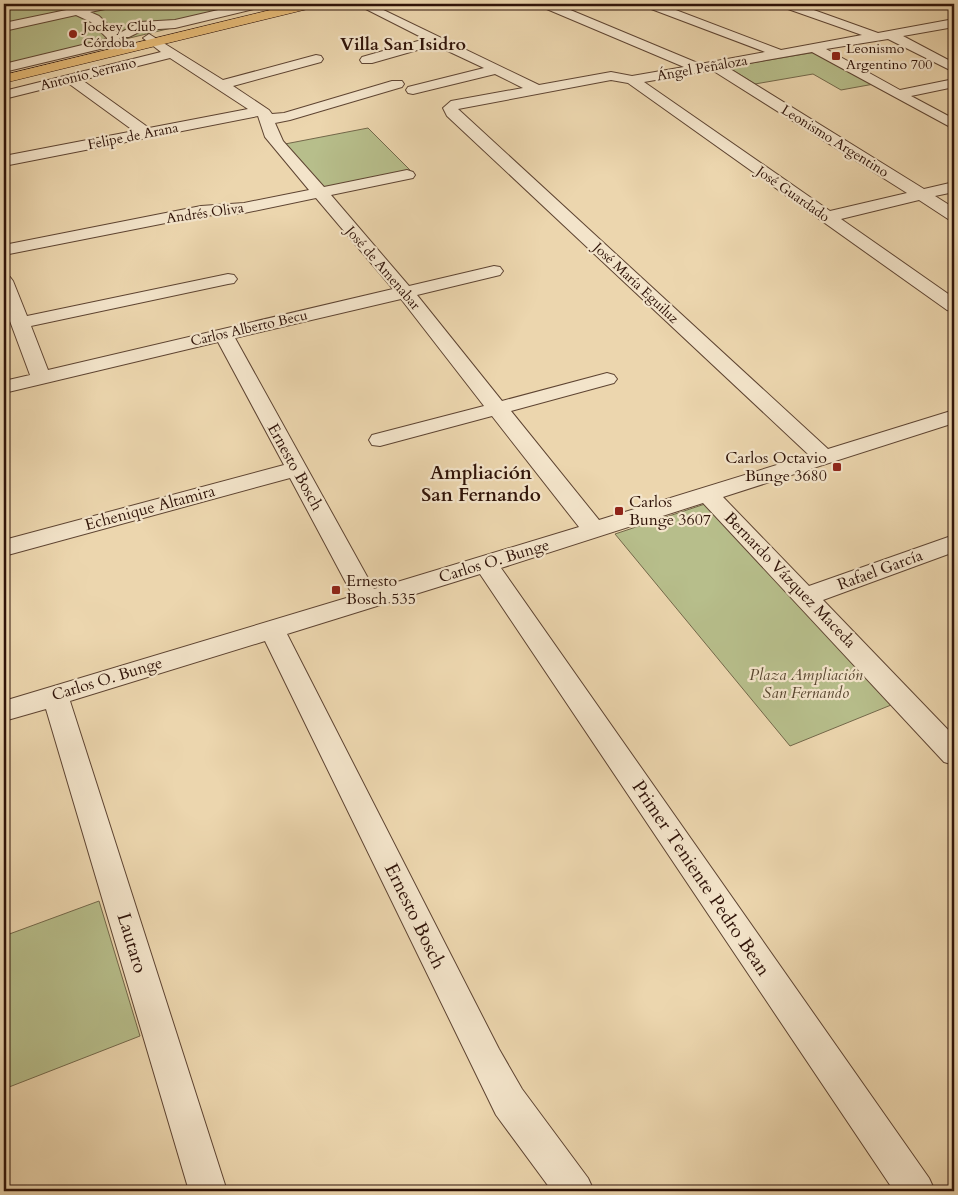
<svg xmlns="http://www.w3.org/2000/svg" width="958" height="1195" font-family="Cardo,serif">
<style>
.green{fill:#b7be8b;stroke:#73684a}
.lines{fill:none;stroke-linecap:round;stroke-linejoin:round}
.minor-casing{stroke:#5e4432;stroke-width:2}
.major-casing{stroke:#2f1308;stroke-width:1}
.minor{fill:#f3e4ca;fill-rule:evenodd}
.major{fill:#e6bb77;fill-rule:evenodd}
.poi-dot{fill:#8f2418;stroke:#f3e4ca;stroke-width:2}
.labels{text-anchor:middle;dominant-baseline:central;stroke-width:4.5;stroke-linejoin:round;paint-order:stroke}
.far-poi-label{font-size:14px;fill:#2f1308;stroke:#f3e4ca;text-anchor:start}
.far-street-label{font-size:14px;fill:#2f1308;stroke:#f3e4ca}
.poi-label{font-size:16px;fill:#2f1308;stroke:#f3e4ca;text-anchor:start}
.street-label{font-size:16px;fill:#2f1308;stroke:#f3e4ca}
.park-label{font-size:16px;font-style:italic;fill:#58462f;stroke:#f3e4ca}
.far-district-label{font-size:18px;font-weight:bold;fill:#2f1308;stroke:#f3e4ca}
.quarter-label{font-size:19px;font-weight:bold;fill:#2f1308;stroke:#f3e4ca}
.near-street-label{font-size:19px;fill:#2f1308;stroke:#f3e4ca}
</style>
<rect width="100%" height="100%" fill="#ecd6ae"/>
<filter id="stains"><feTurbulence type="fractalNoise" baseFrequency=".004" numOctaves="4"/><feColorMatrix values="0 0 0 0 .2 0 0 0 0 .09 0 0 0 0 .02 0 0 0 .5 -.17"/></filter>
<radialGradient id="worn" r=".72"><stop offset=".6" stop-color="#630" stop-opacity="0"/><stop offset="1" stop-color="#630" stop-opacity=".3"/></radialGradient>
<g class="green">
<path d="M4,4h268l-268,64z"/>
<path d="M816,52l58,32 -33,6 -28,-16 -58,10 -27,-17z"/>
<path d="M368,128l42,42 -87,18 -38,-44z"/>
<path d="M708,503l188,200 -106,43 -175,-212z"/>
<path d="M99,901l41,135 -136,53v-153z"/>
</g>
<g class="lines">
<defs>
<g id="minor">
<path d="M95,4h22l-2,3 -25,5 9,4 19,18 22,-12 35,-2 69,-16h20l-2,3 -87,21 -32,2 -14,7h-9l-3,8 -113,27v-8l103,-25v-1l-16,-16 -15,-7 -72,16v-8z"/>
<path d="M356,4h15l168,81 72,-13 21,4 52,-9 -142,-60 -2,-3h16l144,60 65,-12 -119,-45 -2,-3h16l121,46 81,-15 -74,-26 -2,-3 1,-2h10l81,29 76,-14v8l-51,9 51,27v9l-66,-33 -62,10 74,41 54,-11v8l-43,9 43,23v10l-142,-77 -85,15 197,122 30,-7v10l-19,4 19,12v12l-6,-1 -29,-19 -78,19 113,79v14l-7,-2 -319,-227 -17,-3 -153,29 370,340 126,-39v13l-231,74 86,89 145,-51v17l-131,48 131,136v29l-10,-3 -241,-259 -202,65 428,610 6,13h-41l-414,-617 -193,60 212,415 23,40 66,89 6,13h-42l-56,-76 -231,-474 -195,60 157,490h-38l-143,-482 -42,12v-20l349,-105 -63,-118 -286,78v-16l280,-75 -66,-123 -214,51v-12l26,-6 -26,-70v-29l6,1 3,4 14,35 201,-42 6,1 3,4 -3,4 -6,1 -197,42 17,44 345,-81 -77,-91 -72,15 -43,3 -197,39v-10l197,-39 43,-3 65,-13 -44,-53 -7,-21 -254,50v-10l130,-25 -66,-48 -64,16v-8l157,-39 -18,-14 6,-4 74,46 93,-25 5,1 2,3 -2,3 -88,24 36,24 3,4 12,-1 108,-32h10l2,3 -2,3 -112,33 -15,3 8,18 41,46 83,-17 6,2 2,3 -2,3 -82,17 78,91 85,-20 6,1 3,4 -3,4 -83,20 85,106 105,-28 7,2 3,4 -3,4 -103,28 88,109 210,-65 -362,-339 -4,-8 8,-7 72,-13 -28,-14 -82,20 -5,-1 -2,-3 2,-3 76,-19 -49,-23 -63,18h-10l-2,-3 2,-3 63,-18zM170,58l78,51 -99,19 -67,-48zM712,70l195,123 -77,18 -186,-129zM401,299l83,107 -112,29 -3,5 3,5 8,1 112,-30 87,111 -205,62 -139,-251z"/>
</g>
<path id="major" d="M295,4h23l-2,3 -312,76v-8z"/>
</defs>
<use href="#minor" class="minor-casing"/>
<use href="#major" class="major-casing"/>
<use href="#minor" class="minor"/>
<use href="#major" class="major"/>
</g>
<g class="poi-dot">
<circle cx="73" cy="34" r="5"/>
<rect x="831" y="51" width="10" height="10" rx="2.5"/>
<rect x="832" y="462" width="10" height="10" rx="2.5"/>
<rect x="614" y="506" width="10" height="10" rx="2.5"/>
<rect x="331" y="585" width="10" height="10" rx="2.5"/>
</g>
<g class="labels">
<g class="far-poi-label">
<text x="83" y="26">Jockey Club<tspan x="83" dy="16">Córdoba</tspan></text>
<text x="846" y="48">Leonismo<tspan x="846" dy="16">Argentino 700</tspan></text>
</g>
<g class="far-street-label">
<text transform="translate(702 68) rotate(-10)">Ángel Peñaloza</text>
<text transform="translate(88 74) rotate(-14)">Antonio Serrano</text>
<text transform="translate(133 136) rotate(-11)">Felipe de Arana</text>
<text transform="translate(835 141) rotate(32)">Leonismo Argentino</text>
<text transform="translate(793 194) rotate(35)">José Guardado</text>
<text transform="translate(205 213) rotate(-8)">Andrés Oliva</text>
<text transform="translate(383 268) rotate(49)">José de Amenabar</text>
<text transform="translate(636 283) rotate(43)">José María Eguiluz</text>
<text transform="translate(249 328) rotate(-13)">Carlos Alberto Becu</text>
</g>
<g class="poi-label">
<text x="827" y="458" text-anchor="end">Carlos Octavio<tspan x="827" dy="18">Bunge 3680</tspan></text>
<text x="629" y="502">Carlos<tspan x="629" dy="18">Bunge 3607</tspan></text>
<text x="346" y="581">Ernesto<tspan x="346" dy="18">Bosch 535</tspan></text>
</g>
<g class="street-label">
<text transform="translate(295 467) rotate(61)">Ernesto Bosch</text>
<text transform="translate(150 508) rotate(-15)">Echenique Altamira</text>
<text transform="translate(494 561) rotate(-17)">Carlos O. Bunge</text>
<text transform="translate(880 570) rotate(-20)">Rafael García</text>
<text transform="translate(790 580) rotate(46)">Bernardo Vázquez Maceda</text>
<text transform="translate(107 679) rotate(-17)">Carlos O. Bunge</text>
</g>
<g class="park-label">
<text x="806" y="675">Plaza Ampliación<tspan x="806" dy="18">San Fernando</tspan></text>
</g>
<g class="far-district-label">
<text x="403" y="44">Villa San Isidro</text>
</g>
<g class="quarter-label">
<text x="481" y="473">Ampliación<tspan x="481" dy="22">San Fernando</tspan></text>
</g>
<g class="near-street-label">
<text transform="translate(701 878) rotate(56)">Primer Teniente Pedro Bean</text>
<text transform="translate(415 916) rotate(64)">Ernesto Bosch</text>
<text transform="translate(132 943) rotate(73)">Lautaro</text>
</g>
</g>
<rect width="958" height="1195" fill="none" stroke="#ecd6ae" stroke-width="20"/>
<rect x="5" y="5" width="948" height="1185" fill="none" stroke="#2f1308" stroke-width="2.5"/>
<rect x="10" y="10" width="938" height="1175" fill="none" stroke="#2f1308"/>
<rect width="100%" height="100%" filter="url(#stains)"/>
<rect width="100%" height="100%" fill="url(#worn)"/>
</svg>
